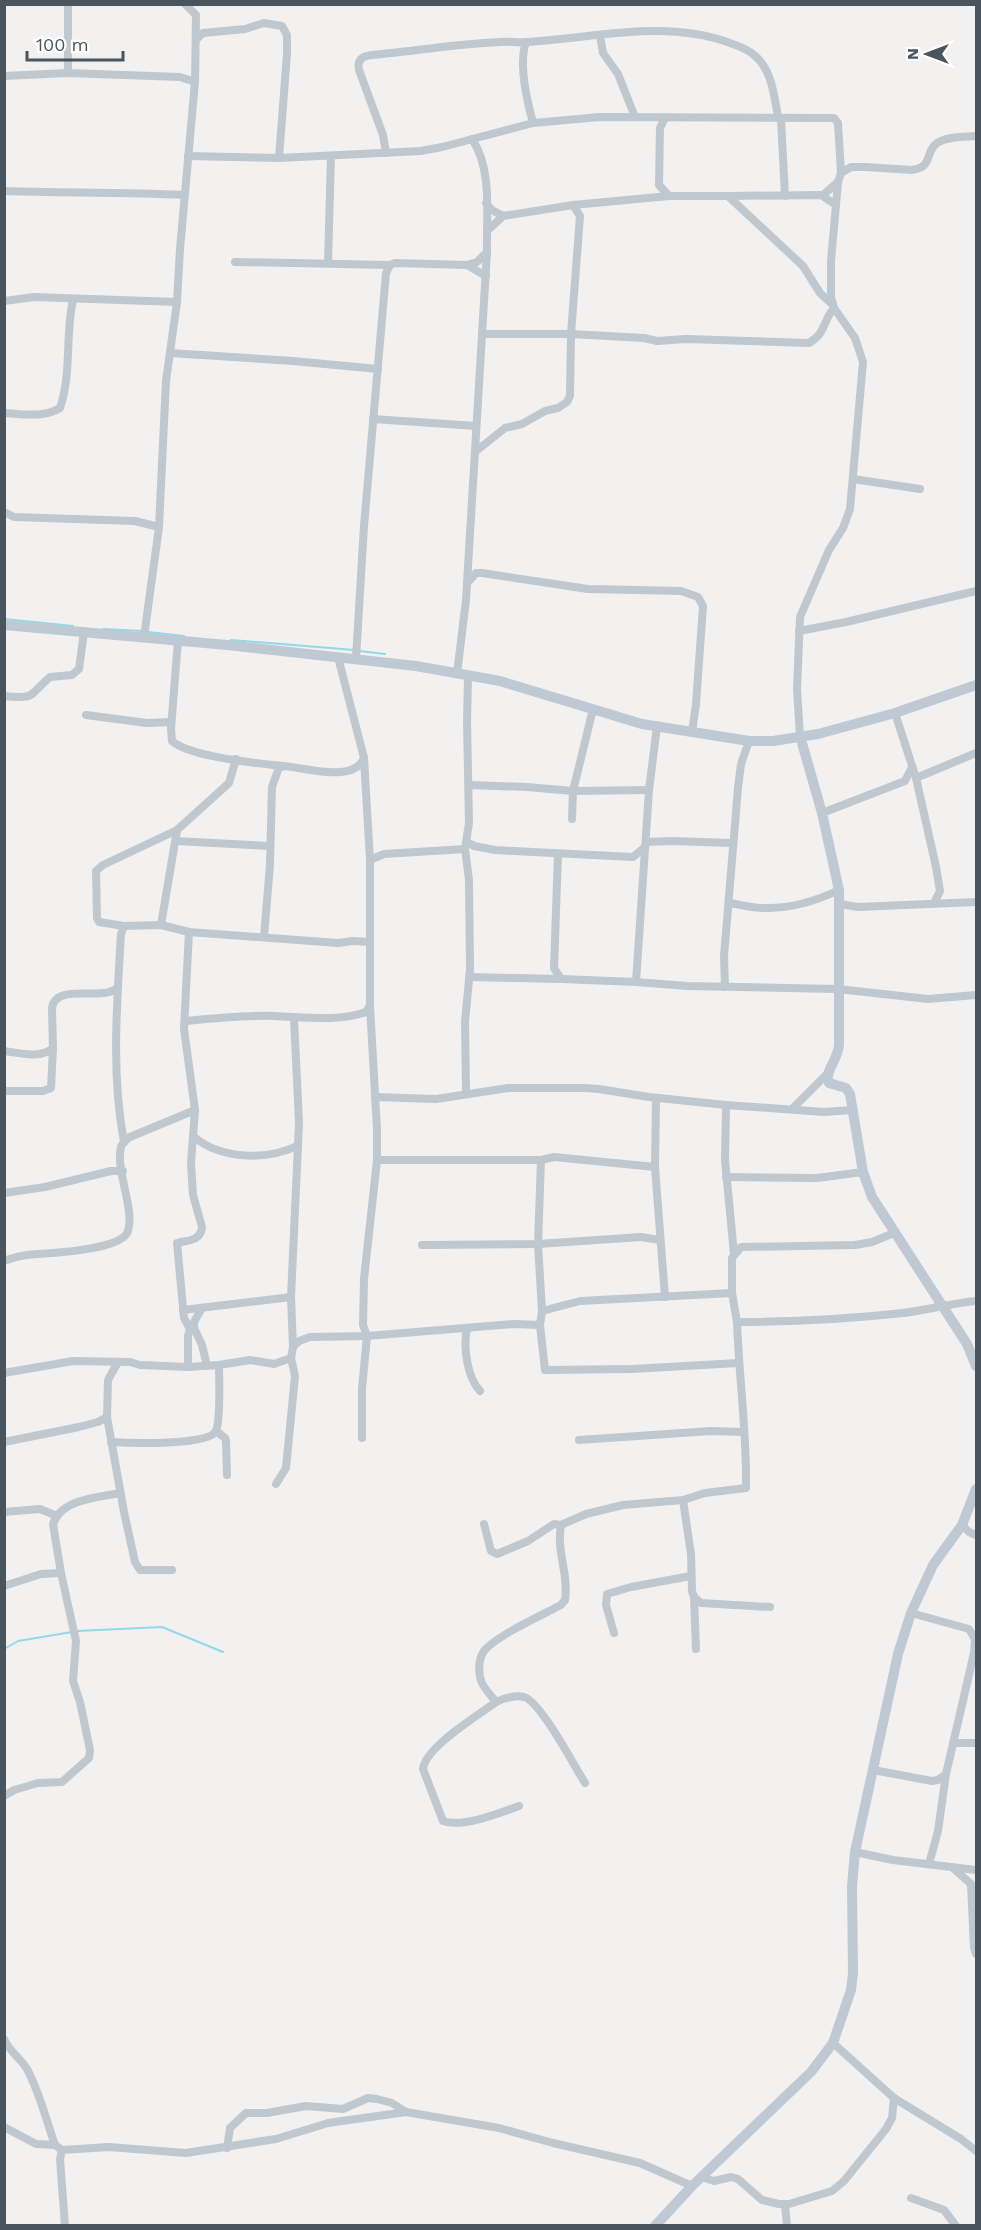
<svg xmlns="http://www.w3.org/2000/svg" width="981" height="2230" font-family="'Work Sans',sans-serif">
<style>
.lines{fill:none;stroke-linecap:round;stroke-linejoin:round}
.stream{stroke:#92d9e7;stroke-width:2}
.street{stroke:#bfc8ce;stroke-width:8}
.secondary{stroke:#bfc9d3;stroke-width:10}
</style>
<rect width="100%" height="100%" fill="#f3f0f0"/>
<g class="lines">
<g class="stream">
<path d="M4,619l69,7"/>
<path d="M103,629l39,2"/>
<path d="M148,632l36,4"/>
<path d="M231,640l123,10"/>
<path d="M360,651l25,3"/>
<path d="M77,1631l85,-4 61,25"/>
<path d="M4,1649l14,-8 54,-9"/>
</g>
<g class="street">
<path d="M600,36l3,17 15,21 17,43"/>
<path d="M197,39l6,-6 42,-4 19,-6 18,3 5,9v19l-8,104"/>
<path d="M526,42c-8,22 1,59 7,81"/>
<path d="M68,73v-69"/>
<path d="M4,76l64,-3 112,4 15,5"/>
<path d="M665,118l-5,10 -1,57 10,11"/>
<path d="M781,118l4,78"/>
<path d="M386,153l-3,-18 -24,-65c-2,-10 3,-14 13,-15 42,-4 85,-11 127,-13 9,-1 19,1 28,0 67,-4 138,-23 203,1 9,3 17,6 24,12 18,14 20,41 24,62"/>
<path d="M188,156l91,2 142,-7 21,-4 91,-24 67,-6 234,1 4,5 3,50"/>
<path d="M4,191c60,2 120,1 180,4"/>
<path d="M823,195l15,-13"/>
<path d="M728,196l93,-1 15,10"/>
<path d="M486,203l6,7 11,6 70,-11 96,-9h59l75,70 17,27 12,11"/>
<path d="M487,231l16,-15"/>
<path d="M235,262l155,3"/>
<path d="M328,263l3,-107"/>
<path d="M467,265l19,11"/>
<path d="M4,301l30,-4 143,5"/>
<path d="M482,334h89l73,4 13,3 29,-2 123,4c18,-11 13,-21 25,-35"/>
<path d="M170,353l123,8 85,8"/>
<path d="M4,413c19,1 40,5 56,-5 12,-35 5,-73 13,-108"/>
<path d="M373,419l103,7"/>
<path d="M475,452l30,-24 17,-4 23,-13 13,-3 9,-6 3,-6 1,-62 9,-118 -7,-11"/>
<path d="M853,479l67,10"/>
<path d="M4,512l10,5 121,4 24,6"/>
<path d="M468,582l8,-9h6l106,16 93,2 17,6 5,9 -7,98 -4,28"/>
<path d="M799,631l47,-9 130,-31"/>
<path d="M144,637l15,-110 7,-146 11,-79 3,-53 15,-167 1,-67 -11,-11"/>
<path d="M178,640l-7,89 1,12c18,16 85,22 110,25"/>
<path d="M356,658l8,-132 22,-253 4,-8 5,-2 72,2 10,-3 10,-10"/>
<path d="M457,674l9,-74 21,-348c-1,-36 6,-82 -15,-113"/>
<path d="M4,696c33,3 24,0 46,-19l22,-2 7,-6 5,-37"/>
<path d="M895,713l21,65 20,89 4,24 -6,12"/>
<path d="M86,715l61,8 24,-1"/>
<path d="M800,736l-3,-47 3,-72 29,-67 14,-22 7,-19 13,-147 -8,-24 -21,-30 -3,-11v-36l7,-79 3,-9 10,-6h14l47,3c22,-3 12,-17 25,-27 10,-7 28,-6 39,-7"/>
<path d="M916,778l60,-25"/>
<path d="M469,785l58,2 46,4 76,-1"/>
<path d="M822,813l83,-32 7,-14"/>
<path d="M572,819l1,-28 20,-82"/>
<path d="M176,841l94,5"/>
<path d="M467,842l7,4 21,4 138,7 12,-10"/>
<path d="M646,842l26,-1 61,2"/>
<path d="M558,854l-4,114 7,11 75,3 51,4 151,3 90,10 48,-4"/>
<path d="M370,860l14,-6 81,-5"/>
<path d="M730,903c12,2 26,6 38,5 24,0 50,-8 71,-18"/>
<path d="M840,904l18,3 118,-5"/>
<path d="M161,925l16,-95"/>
<path d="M124,926l-25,-4 -2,-4 -1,-47 7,-6 74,-35 52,-47 7,-24"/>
<path d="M264,936l6,-71 2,-78 6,-17 4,-4c23,1 71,18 82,-8"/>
<path d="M469,977l92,2"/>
<path d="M636,982l13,-192 8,-64"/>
<path d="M725,987l-1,-31 14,-168 3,-24 8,-23"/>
<path d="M186,1021c29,-3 59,-6 88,-5 31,1 63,6 92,-4l4,-7v-145l-6,-102 -26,-101"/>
<path d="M4,1051c15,2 37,8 49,-3l-1,-40c4,-26 49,-6 65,-20"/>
<path d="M4,1091h39l8,-3 2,-40"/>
<path d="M466,1093l-1,-72 5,-51 -1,-90 -4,-31 4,-26 -2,-101 1,-46"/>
<path d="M375,1097l61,2 72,-11h77l14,1 50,8 77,8 98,7 28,-2"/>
<path d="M656,1098l-1,69 10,130"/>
<path d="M726,1105l-1,55 9,94"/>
<path d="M792,1109l36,-36"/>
<path d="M194,1137c27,22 71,24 103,9"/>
<path d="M124,1142c-13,-68 -7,-139 -3,-208l3,-8 37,-1 28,7 149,11 15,-2 17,1"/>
<path d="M377,1160h164l13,-3 101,10"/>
<path d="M726,1177l91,1 46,-6"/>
<path d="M4,1193l41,-6 66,-16h12"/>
<path d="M422,1245l116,-1 103,-7 19,3"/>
<path d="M4,1261c8,-3 15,-5 23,-6 19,-2 95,-4 101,-24 7,-23 -13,-61 -7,-84 2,-5 5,-7 9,-10l65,-27"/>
<path d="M183,1310l108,-13"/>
<path d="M542,1311l38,-10 152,-8"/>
<path d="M737,1322l-5,-29v-35l9,-11 114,-2 17,-3 22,-9"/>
<path d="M540,1325l5,45 87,-1 106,-6"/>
<path d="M194,1328v-6l8,-14"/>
<path d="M467,1328c-4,19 0,49 13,63"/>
<path d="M190,1329l4,-1 8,17 5,21"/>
<path d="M293,1347l-2,-50 8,-174 -5,-105"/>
<path d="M118,1362l-10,18 -1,37 17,95 11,50 5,8h32"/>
<path d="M188,1367v-31l2,-7 -6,-11 -7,-75c11,-3 24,-2 25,-16l-9,-32 -2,-32 4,-53 -11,-81 5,-97"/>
<path d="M4,1373l69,-12 57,1 10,3 48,2 31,-2 31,-5 24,4 17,-6 2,-11 6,-6 11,-4 57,-1 147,-12 26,1 2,-14 -4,-67 3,-84"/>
<path d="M216,1431l9,7 1,3 1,34"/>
<path d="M362,1438v-49l5,-53 -4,-11 1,-46 13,-119v-31l-7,-123"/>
<path d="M579,1440l132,-9 33,1"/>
<path d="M4,1442l75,-15 19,-5 9,-5"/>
<path d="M111,1442c16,1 99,4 105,-11 5,-12 3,-51 3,-66"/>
<path d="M276,1484l10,-16 9,-92 -4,-18"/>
<path d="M4,1512l36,-3 17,7"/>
<path d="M484,1524l7,27 6,3 31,-13 26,-17 7,1 25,-11 37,-9 60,-5"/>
<path d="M561,1525c-5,28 8,47 4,75l-4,5c-19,10 -65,31 -77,46 -6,8 -6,23 -2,32 3,7 10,13 14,19 8,-4 20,-7 28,-5 17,5 50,69 61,86"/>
<path d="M962,1525l7,7 7,3"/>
<path d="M4,1586l37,-12 20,-1"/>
<path d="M694,1597l2,52"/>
<path d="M770,1607l-69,-4 -7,-6 -2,-6 -1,-37 -8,-54 22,-7 41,-5c1,-55 -7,-110 -9,-166 55,0 111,-3 166,-9 25,-3 49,-10 73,-12"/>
<path d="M614,1633l-8,-28 1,-11 24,-7 60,-11"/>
<path d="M496,1702c-17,13 -71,45 -73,67l20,52c20,7 57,-8 76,-15"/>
<path d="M954,1743h22"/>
<path d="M873,1770l59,11 6,-1 8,-6 28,-121 1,-14 -6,-10 -58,-16"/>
<path d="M4,1796l10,-6 24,-7 24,-1 27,-24 1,-8 -10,-48 -7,-21 3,-40 -15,-68 -8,-49c8,-25 46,-27 67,-31"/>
<path d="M855,1852l38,8 83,10"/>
<path d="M929,1864l9,-33 8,-57"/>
<path d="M953,1868l18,16 3,64 2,6"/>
<path d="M4,2039c5,12 16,19 23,30 13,24 19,51 28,76l7,5"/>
<path d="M833,2043l61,55 67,41 15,12"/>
<path d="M4,2127l32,17 19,1"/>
<path d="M227,2148l3,-20 16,-15h21l39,-7 37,3 25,-11 9,1 15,4 14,9 93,16 54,15 87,20 52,23"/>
<path d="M701,2177l13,4 17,-4 7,2 24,21 17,4h10l43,-13 12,-10 42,-52 6,-11 2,-20"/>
<path d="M911,2198l33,12 12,16"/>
<path d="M785,2205l2,21"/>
<path d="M65,2226l-5,-67 2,-9 47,-3 77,6 90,-14 52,-16 78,-11"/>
</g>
<g class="secondary">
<path d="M4,625l223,20 189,21 84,15 142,43 107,17h24l45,-7 77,-21 81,-28"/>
<path d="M800,736l22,77 17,77v155c-1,15 -15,26 -10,38l17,5 4,6 13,78 9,25 95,147 9,22"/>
<path d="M655,2226l37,-40 119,-114 22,-29 18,-53 2,-17 -1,-87 3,-34 43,-198 13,-41 22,-48 29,-40 14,-36"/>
</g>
</g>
<rect width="981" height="2230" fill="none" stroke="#49545d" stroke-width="12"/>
<g transform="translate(927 54) rotate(270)" stroke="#ffffff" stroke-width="4.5" paint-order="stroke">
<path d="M0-4.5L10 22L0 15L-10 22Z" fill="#49545d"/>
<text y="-9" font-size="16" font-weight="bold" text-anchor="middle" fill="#49545d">N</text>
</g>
<path d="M27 51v9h96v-9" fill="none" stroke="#49545d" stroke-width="3"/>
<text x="36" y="51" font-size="18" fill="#49545d" stroke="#ffffff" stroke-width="4.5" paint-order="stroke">100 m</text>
</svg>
